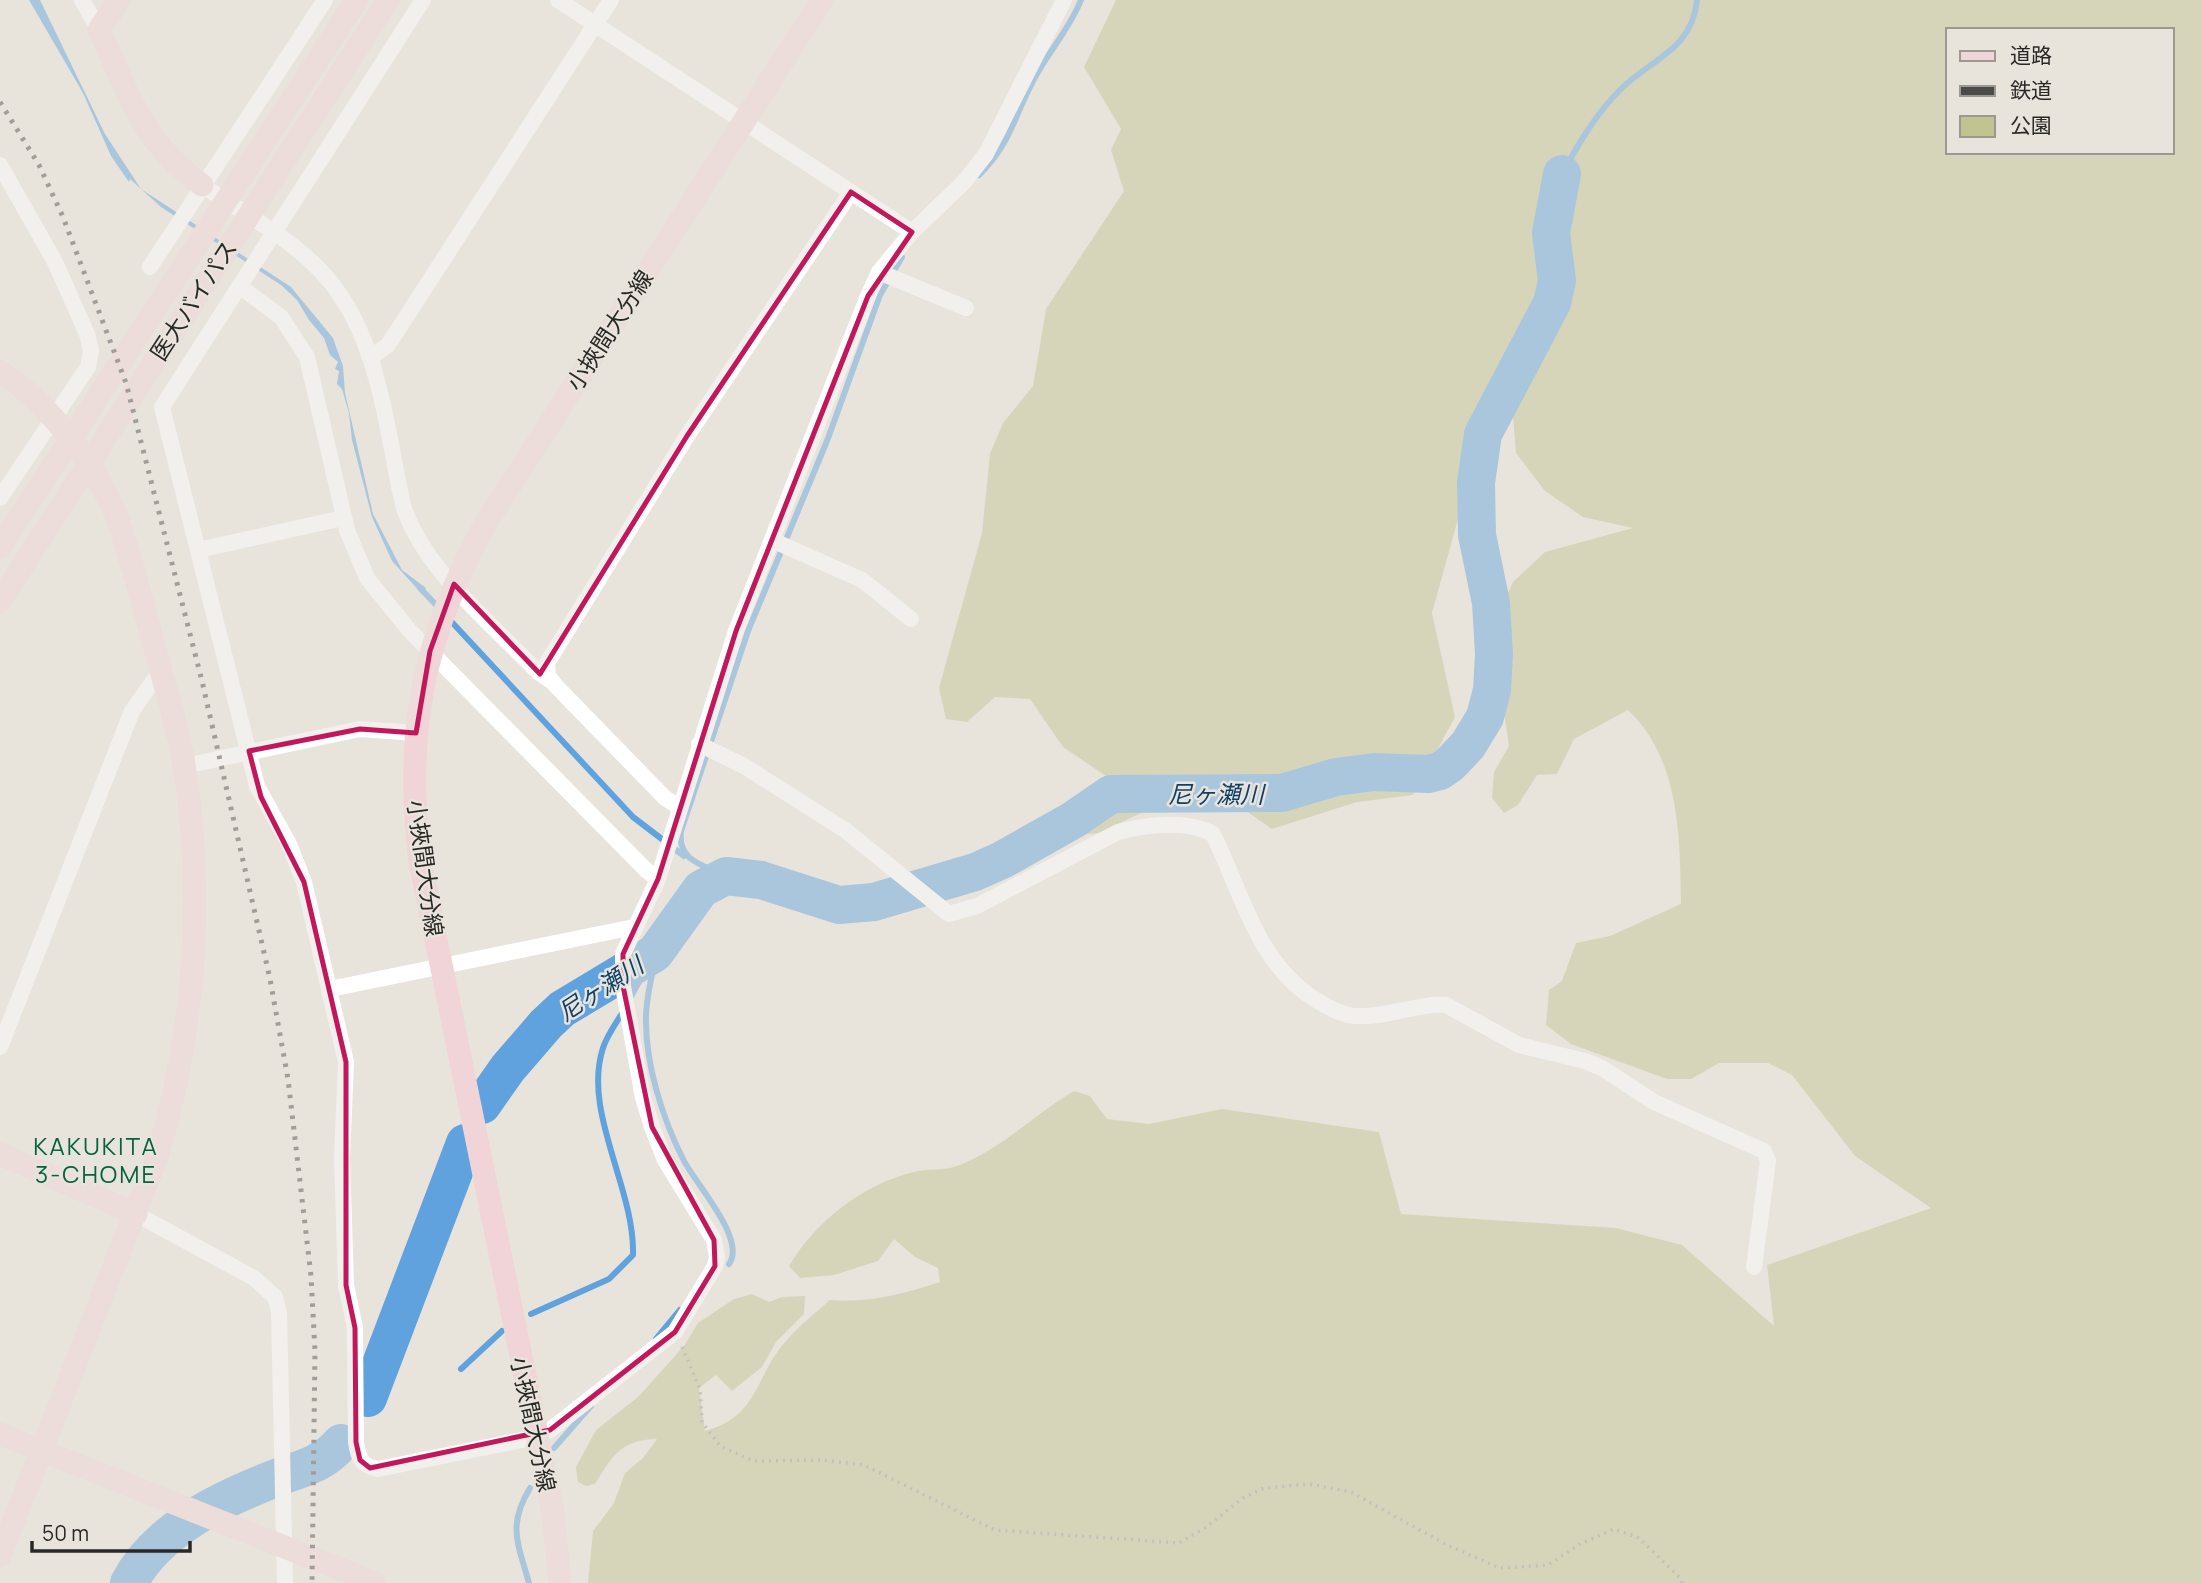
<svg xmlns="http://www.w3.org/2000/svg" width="2202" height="1583" font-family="Manrope,'Noto Sans JP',sans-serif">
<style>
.green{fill:#c1c491;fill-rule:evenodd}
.water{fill:#60a2de}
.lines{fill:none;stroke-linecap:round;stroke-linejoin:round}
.stream{stroke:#60a2de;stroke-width:6}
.river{stroke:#60a2de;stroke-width:38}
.path{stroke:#9a9791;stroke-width:3.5;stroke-dasharray:2 5;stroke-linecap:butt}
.street{stroke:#fff;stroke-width:16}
.secondary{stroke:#f1d4d8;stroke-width:23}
.rail{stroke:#4d4b48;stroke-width:5;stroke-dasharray:3.5 7;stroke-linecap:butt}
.marked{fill:none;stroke:#c2185b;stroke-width:5;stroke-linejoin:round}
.labels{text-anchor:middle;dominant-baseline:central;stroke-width:5;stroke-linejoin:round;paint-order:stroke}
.street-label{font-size:23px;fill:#2a2826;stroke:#e8e4dc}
.water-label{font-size:24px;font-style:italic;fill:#0f4168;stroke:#e8e4dc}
.neighbourhood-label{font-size:24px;letter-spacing:2px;fill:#04623c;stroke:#e8e4dc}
</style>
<rect width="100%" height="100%" fill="#e8e4dc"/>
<path class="green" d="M1116,0h1086v1583h-1614l5,-52 21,-28 11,-30 18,-15 14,-19c-36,1 -44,16 -62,45l-9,2 -8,-4 -2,-15 20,-37 42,-33 46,-51 14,-23 36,-24 18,-5 17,8 13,-5 23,-1 -1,18 -28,28 -14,25 -30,24 -16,-16 -17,13 6,43c54,-14 50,-56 81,-90 13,-15 29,-28 44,-41 39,3 73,-6 110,-18l-2,-14 -23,-11 -21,-18 -16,22 -44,14 -34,3 -11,-12c26,-44 74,-82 125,-94 14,-4 30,-1 43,-6 43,-16 78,-52 117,-75l16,5 17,23 42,5 73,-15 157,23 22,82 215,14 66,17 92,81 -7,-61 164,-57 -76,-52 -63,-81 -24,-12h-49l-28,16h-24l-96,-35 -25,-19 3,-35 13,-9 14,-38 34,-7 71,-32c-1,-67 -1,-145 -53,-194l-54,29 -17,35 -20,1 -19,30 -14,8 -12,-15 2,-26 15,-26 -10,-67 -2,-63 16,-34 32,-30 88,-24 -50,-11 -38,-26 -29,-38 -4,-49 -20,31 -31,73 -29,105 23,104 -42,78 -56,7 -85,27 -66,-46 -108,50 -22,2 5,-21 25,-38 -43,-29 -33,-48 -35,-2 -28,25 -21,-3 -7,-31 43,-155 8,-79 13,-31 30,-37 13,-77 78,-118 -13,-41 10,-21 -37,-62zM1948,30h224v122h-224z"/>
<path class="water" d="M29,0h11l65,134 36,55 150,98 42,51 10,28 2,27 28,121 29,56 24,18 -4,6 -30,-33 -20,-44 -20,-77 -3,-27 -7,-24 -5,-5 2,-13 -4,-2 3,-7 -8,-7 -6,-17 -15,-18 -12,-20 -16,-15 -120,-78 -31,-28 -1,3 -18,-26 -28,-63z"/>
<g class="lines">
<g class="stream">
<path d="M1562,174c17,-31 33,-59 58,-84 30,-31 72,-39 77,-90"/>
<path d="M979,175c31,-30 35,-58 54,-94 15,-29 36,-51 48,-81"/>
<path d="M420,588l19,20"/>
<path d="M448,618l185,199 51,39"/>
<path d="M726,876c-23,-11 -49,-15 -45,-45l67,-200 79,-190 53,-146 22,-38"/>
<path d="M655,959c-3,18 -9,39 -9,58 -1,47 17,103 38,144 12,23 63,79 45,103"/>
<path d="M629,1000l26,-47"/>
<path d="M531,1314l78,-35 24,-24c2,-67 -51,-143 -30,-207 4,-13 14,-26 21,-38"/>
<path d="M656,1339l24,-29"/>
<path d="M461,1369l41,-38"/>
<path d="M554,1448l37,-42"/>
<path d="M529,1583c-11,-40 -22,-57 1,-95"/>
</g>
<g class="river">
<path d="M482,1105l26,-37 38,-44 16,-15 93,-56 46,-64 25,-13 35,4 78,25 35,-3 101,-30 27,-12 71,-40 38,-26 171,-1 54,-16 38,-5 54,2 12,-3 10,-7 18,-19 17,-28 7,-27 2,-36 -3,-51 -14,-68 -1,-52 7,-49 69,-131 5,-22 -6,-48 11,-59"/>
<path d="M368,1398l97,-255"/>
<path d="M129,1583c28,-54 93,-84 147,-105 26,-10 46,-13 65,-35"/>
</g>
<path class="path" d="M682,1347l18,42 2,33 18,24 33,15 69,-1 42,5 131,65 184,13 26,-15 38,-30 21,-10 46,-4 41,8 96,53 53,23 48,-3 32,-21 34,-15 25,9 42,41 1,4"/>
<g class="street">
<path d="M82,0l17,30"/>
<path d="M423,0l-261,407 95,379 32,58 15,38 42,180 -4,97 4,126 9,43 1,114c2,15 5,24 22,27l159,-32 13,-7 125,-98 40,-66 2,-9 -3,-17 -49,-80 -13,-33 -9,-29 -20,-112v-32l35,-75 78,-248 132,-335 11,-24 33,-40 52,-50 22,-28 78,-154"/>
<path d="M558,0l354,232"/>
<path d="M0,165l55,97 32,72 4,16 -3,17 -88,131"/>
<path d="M202,185c38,26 83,50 116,83 61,61 67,157 85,237 20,64 89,119 135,167l13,9"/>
<path d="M150,267l175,-267"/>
<path d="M879,272l87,36"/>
<path d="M239,286l42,31 26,40 40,173 20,48 42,52 237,240 12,9"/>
<path d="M370,358l18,-13 223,-345"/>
<path d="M774,541l88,39 49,39"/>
<path d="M198,550l145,-32"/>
<path d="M699,744l45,22 101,64 104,84 28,-8 141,-74c27,-7 69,-13 95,2 29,59 44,130 103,166 11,7 26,15 40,16 31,2 60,-13 90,-11l73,40 66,16 17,7 52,34 110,49 4,10 -14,106"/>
<path d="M184,766l176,-37 56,4"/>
<path d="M679,807l-14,-9 -109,-112 -8,-10 -1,-13 140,-227 164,-244"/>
<path d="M330,989l304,-62"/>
<path d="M0,1047l132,-336 29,-41"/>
<path d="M136,1214l118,64 21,19 4,15 6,271"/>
</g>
<g class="secondary">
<path d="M119,0l-20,30c30,64 42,111 103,155"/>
<path d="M0,371c50,34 93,90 117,146 16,47 28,95 41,143 9,33 19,65 25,98 22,133 13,268 -25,396l-158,402"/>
<path d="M0,547l357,-547"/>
<path d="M0,601l388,-601"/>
<path d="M0,1154l136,60"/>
<path d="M0,1434l375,149"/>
<path d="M560,1583l-7,-70 -133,-652c-16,-127 3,-224 64,-335l338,-526"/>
</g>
<path class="rail" d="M0,102l39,63 24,52 63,166 76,298 68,298 18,100 23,197 4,75 -3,232"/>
</g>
<path d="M0 0H2202V1583H0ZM851,192l61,40 -44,64 -132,335 -78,248 -35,75v32l29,141 62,113 1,26 -40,66 -125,98 -180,38 -10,-8 -4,-18 -1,-114 -9,-43v-223l-42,-180 -43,-85 -12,-46 111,-22 56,4 14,-82 24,-67 86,90 147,-238z" fill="#e8e4dc" fill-opacity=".55" fill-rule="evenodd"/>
<path class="marked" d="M851,192l61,40 -44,64 -132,335 -78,248 -35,75v32l29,141 62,113 1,26 -40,66 -125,98 -180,38 -10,-8 -4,-18 -1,-114 -9,-43v-223l-42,-180 -43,-85 -12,-46 111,-22 56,4 14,-82 24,-67 86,90 147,-238z"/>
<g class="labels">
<g class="street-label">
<text transform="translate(193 300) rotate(-57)">医大バイパス</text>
<text transform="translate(609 330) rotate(-57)">小挾間大分線</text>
<text transform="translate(426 868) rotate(82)">小挾間大分線</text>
<text transform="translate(534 1424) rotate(78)">小挾間大分線</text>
</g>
<g class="water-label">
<text x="1216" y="793">尼ヶ瀬川</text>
<text transform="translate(600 988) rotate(-33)">尼ヶ瀬川</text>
</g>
<g class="neighbourhood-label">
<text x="96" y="1145">KAKUKITA<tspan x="96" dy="28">3-CHOME</tspan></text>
</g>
</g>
<rect x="1946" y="28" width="228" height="126" fill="#e8e4dc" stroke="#9c9993" stroke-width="2"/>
<rect x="1960" y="51" width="35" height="10" fill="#f1d4d8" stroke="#9c9993" stroke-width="2"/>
<text x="2010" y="63" font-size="21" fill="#2a2826">道路</text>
<rect x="1960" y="86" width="35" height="10" fill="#4d4b48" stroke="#9c9993" stroke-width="2"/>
<text x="2010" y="98" font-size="21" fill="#2a2826">鉄道</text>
<rect x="1960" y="116" width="35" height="21" fill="#c1c491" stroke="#9c9993" stroke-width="2"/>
<text x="2010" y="133" font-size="21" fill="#2a2826">公園</text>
<path d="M32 1541v10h158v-10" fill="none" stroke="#2a2826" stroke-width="3.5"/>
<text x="42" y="1541" font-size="21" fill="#2a2826" stroke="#e8e4dc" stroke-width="5" paint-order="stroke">50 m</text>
</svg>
